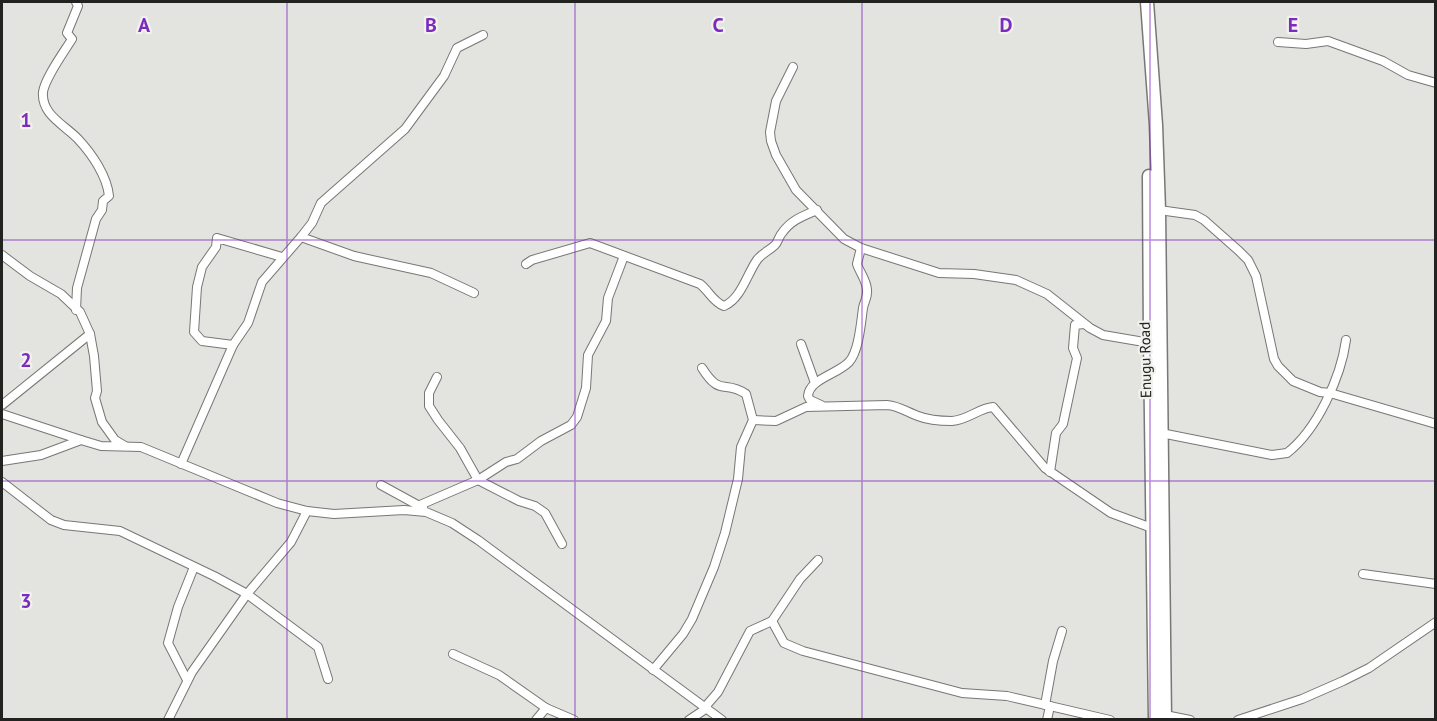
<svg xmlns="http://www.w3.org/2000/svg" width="1437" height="721" font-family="'PT Sans',sans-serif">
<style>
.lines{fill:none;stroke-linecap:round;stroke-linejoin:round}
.minor-casing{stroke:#777773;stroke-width:10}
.primary-casing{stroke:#777773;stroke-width:15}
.minor{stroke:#fff;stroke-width:8}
.primary{stroke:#fff;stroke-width:12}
.grid{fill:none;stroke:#7b2cbf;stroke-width:1.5;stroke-opacity:0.55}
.labels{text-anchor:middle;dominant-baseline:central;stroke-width:4.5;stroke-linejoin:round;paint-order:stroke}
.street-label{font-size:15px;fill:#222220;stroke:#f1f1ed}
.grid-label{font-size:20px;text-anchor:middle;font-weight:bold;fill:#7b2cbf;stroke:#f1f1ed;stroke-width:4.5;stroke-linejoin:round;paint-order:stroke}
</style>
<rect width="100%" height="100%" fill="#e3e4e0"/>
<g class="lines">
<defs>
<g id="minor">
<path d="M1278,42l28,2 22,-3 55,20 25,14 28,8"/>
<path d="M793,67l-17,34 -6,31 1,9 5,14 20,35 48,49 17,9 78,25 35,1 42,6 31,14 43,34 13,7 47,8"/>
<path d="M1159,210l36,5 9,5 35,31 9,9 8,16 18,83 4,7 15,15 27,11 10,1 106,31"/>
<path d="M301,237l53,19 77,17 43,20"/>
<path d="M2,255l28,21 31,18 19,18 10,22 4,22 3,35 -2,7 7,24 13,18 10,6"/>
<path d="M526,264l6,-4 58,-17 110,41c9,7 13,18 24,22 17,-7 23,-32 33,-46 5,-7 12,-9 18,-15 3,-3 4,-9 7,-12 9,-13 21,-17 35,-23"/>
<path d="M76,310l1,-22 19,-69 6,-9 1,-9 6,-5c-2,-20 -17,-42 -31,-57 -13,-14 -37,-24 -35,-47 2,-14 21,-40 29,-53l-5,-6 11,-27 -2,-4"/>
<path d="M801,344l14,39"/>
<path d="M233,345l-31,-4 -8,-9 3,-45 5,-20 14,-20 1,-9 65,19"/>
<path d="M437,377l-8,16v13l9,14 22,28 18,32 41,21 16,5 10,7 17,31"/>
<path d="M2,405l88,-71"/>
<path d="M821,405l-11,-5 -2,-4c1,-17 30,-22 41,-34 10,-11 12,-40 14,-54 1,-6 5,-11 4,-18 0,-9 -7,-17 -10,-26l4,-16"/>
<path d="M2,414l79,26"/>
<path d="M753,420l23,1 30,-14 81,-2c12,1 20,7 31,11 10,4 24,5 34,5 16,-1 27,-13 41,-14l52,61 66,45 41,15"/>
<path d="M1161,433l111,22 15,-2c30,-23 54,-76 59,-113"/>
<path d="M2,461l39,-6 40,-15 20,6 40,1 136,56 30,8 27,3 70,-4 22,2 26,11 26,17 244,180"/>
<path d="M181,464l52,-119 15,-22 14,-41 39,-45 11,-14 9,-20 84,-74 39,-53 13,-28 26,-13"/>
<path d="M1050,472l6,-39 7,-9 14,-66 -4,-10 2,-23 9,-1"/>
<path d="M2,482l49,38 13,5 56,6 94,45 33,18 -55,78 -24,48"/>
<path d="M381,485l42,23"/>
<path d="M420,505l58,-25 28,-18 11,-3 24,-18 30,-16 6,-8 9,-29 2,-33 18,-34 2,-23 16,-42"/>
<path d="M307,511l-16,31 -44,52 71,53 10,32"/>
<path d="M1363,574l73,10"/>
<path d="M772,621l12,22 19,8 159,42 45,3 103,24"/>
<path d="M453,654l46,21 47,33 28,12"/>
<path d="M653,670l30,-36 9,-15 22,-52 11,-34 13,-54 3,-32 12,-27 -7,-26c-22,-15 -25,4 -44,-26"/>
<path d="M187,680l-19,-37 10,-36 16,-40"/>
<path d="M1045,705l8,-44 9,-30"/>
<path d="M705,707l13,-15 32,-61 22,-10 28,-42 18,-19"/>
<path d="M1165,715l25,5"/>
<path d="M536,720l10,-12"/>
<path d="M689,720l18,-12"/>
<path d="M1047,720l3,-14"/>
<path d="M1238,720l64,-21 41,-18 26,-13 67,-46"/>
</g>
<g id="primary">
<path d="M1147,2l9,123 3,85 6,510"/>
<path d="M1149,176l1,167 5,377"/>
</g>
</defs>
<use href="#minor" class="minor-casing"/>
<use href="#primary" class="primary-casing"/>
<use href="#minor" class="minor"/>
<use href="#primary" class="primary"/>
</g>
<path class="grid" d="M287,2v718M575,2v718M862,2v718M1150,2v718M2,240h1434M2,481h1434"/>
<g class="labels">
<g class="street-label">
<text transform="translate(1145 360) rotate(-91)">Enugu Road</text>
</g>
</g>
<g class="grid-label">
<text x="144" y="32">A</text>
<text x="431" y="32">B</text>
<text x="718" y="32">C</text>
<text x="1006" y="32">D</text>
<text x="1293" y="32">E</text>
<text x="26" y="127">1</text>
<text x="26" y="367">2</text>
<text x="26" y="608">3</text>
</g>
<rect width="1437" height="721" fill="none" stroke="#222220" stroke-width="6"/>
</svg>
